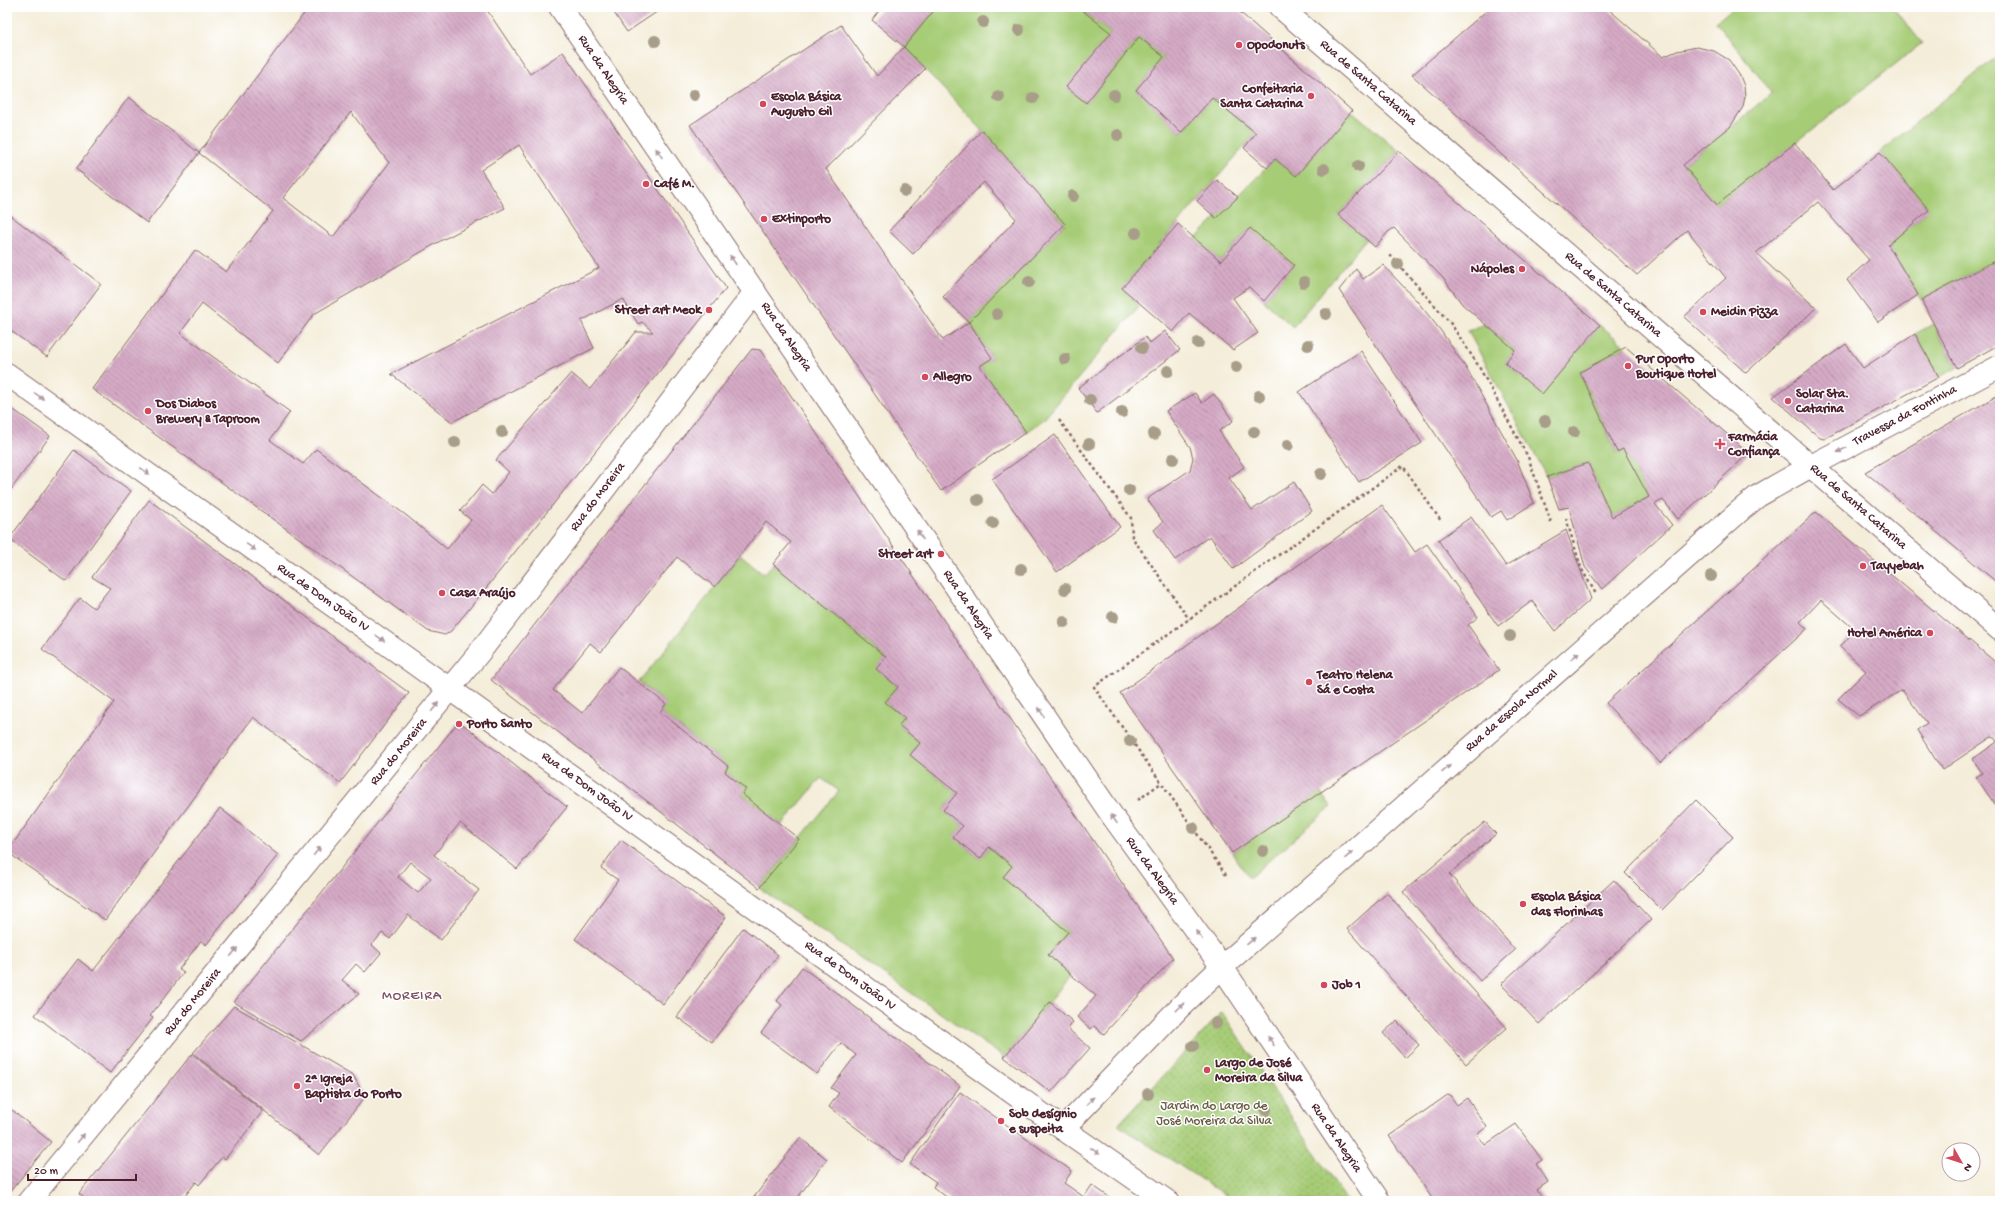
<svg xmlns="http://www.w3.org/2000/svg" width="2007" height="1208" font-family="'Gochi Hand',sans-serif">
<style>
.green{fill:#a6cc76;stroke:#787650}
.park{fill:url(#park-dots);stroke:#787650}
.building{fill:url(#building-back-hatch);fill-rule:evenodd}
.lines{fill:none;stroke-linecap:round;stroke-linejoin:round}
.street-casing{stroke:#866768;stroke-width:24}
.secondary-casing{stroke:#866768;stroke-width:24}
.path{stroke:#866768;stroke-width:2.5;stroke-dasharray:3 3;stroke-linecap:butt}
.street{stroke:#fff;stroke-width:22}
.secondary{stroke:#fff;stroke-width:22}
.tree{fill:#a89d88}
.oneway{fill:#ae9aa0}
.poi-dot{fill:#d1495b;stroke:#fff;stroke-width:1.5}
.labels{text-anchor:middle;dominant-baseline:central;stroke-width:3;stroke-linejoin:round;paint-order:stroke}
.poi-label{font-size:13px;font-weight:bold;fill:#4a1f2b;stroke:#fff;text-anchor:start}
.street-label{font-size:13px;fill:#4a1f2b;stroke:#fff}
.park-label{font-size:13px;fill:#6a5c45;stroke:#fff}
.neighbourhood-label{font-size:14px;letter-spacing:1px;fill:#7b5061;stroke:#fff}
</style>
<defs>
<pattern id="park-dots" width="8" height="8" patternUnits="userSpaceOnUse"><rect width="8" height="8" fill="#a6cc76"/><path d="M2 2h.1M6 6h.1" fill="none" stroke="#90af66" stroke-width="1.8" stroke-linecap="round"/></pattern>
<pattern id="building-back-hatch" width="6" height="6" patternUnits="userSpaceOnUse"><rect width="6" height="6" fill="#d5aac6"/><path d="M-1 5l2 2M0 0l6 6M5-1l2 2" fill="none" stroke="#af8aa1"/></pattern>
</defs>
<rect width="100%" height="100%" fill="#fff"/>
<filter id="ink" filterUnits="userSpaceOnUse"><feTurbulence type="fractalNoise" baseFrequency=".025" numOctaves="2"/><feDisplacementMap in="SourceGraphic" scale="8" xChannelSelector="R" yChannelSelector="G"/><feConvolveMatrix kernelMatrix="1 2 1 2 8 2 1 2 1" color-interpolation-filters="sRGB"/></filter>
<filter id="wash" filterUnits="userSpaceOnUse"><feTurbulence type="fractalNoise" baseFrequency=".012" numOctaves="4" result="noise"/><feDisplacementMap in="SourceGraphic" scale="16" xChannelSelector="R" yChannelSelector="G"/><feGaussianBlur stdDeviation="0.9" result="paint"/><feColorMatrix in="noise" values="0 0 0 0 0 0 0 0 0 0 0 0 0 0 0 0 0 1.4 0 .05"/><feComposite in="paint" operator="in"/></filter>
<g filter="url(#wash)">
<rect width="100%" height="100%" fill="#f4edd9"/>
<g class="green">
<path d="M937,7h141l33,26 -44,55 19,15 53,-66 25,20 -28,33 45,43 31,-35 44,35 -134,155 17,18 -95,113 -18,13 -46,-66 12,-8 -23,-36 96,-98 -83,-94 -78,-83z"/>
<path d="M1734,7h159l29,36 -205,162 -34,-40 89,-72 -56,-71z"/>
<path d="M2000,54v204l-79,42 -33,-55 41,-35 -49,-58z"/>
<path d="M1352,111l47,40 -61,64 28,24 -73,88 -29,-26 30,-36 -44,-37 -29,33 -26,-22 80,-80 21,17z"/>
<path d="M1484,324l31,26 -10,13 37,30 58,-68 26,22 -46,25 36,80 7,-3 26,48 -37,20 -24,-54 -41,14 -79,-146z"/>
<path d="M1933,324l24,44 -18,9 -24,-43z"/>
<path d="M741,555l23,19 9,-10 113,93 -9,12 21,18 -13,15 20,16 -6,8 21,17 -10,12 47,38 -14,17 20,16 -9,11 26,22 9,-12 23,19 -9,11 65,55 -20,23 23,20 -67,82 -245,-169 80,-97 -18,-13 -39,47 -40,-31 4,-5 -21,-17 3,-6 -68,-54 6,-8 -27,-22z"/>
<path d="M1320,792l11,15 -82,71 -17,-25z"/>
</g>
<path class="park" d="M1222,1012l125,189h-113l-116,-76z"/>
<g id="blocks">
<g class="building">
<path d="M309,7h176l45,67 33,-22 163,236 -235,294 -40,49 -6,4 -17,-4 -336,-242 103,-139 31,22 47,-61 -74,-58zM351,112l38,51 -56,74 -50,-39zM519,145l80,123 -208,106 61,48 142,-74 -13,-27 42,-22 15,25 4,-2 11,10h-17l-46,57 -19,-16 -75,87 13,12 -17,22 -10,-9 -12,15 -10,11 11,9 -24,29 -40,-33 -91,-67 -13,15 -33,-24 20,-28 -110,-79 22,-29 76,59 36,-49 128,-74 63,-32 -24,-38z"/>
<path d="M610,7h54l-37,25z"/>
<path d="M882,7h55l-33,40 -32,-27z"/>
<path d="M1078,7h156l118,104 -56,65 -21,-17 -8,9 -23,-20 12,-15 -44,-35 -31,35 -45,-43 28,-33 -25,-20 -53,66 -20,-16 45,-54z"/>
<path d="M1491,7h115l57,50 14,-6 20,-4 17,4 15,9 11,16 4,10 1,10 -2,11 -13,20 -47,38 34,40 78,-62 38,47 47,-38 49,58 -41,35 30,50 -40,27 -31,-42 22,-20 -51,-58 -62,51 60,55 -70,65 -62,-56 42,-39 -39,-48 -50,45 -225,-200z"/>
<path d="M841,25l36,51 27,-29 21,22 -99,100 117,171 26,-18 23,36 -12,8 46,66 -85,59 -251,-366z"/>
<path d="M129,97l70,56 -52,70 -71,-54z"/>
<path d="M982,130l83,94 -96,98 -26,-25 73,-78 -32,-37 -71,72 -24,-23z"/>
<path d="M1399,151l201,174 -58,69 -37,-31 10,-13 -53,-46 -18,-25 -50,-51 -6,4 -13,15 -37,-32z"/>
<path d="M1217,180l21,17 -22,21 -19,-17z"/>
<path d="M7,213l94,71 -54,73 -40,-29z"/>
<path d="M1178,224l43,37 29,-33 44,37 -30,36 -15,-14 -16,11 25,35 -25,17 -44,-37 -16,19 -51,-44z"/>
<path d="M2000,258v86l-43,24 -36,-68z"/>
<path d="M1383,265l34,36 24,30 27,40 49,89 17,43 -27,17 -6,-9 -10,6 -152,-227 17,-21 7,10z"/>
<path d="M1165,331l15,19 -83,63 -19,-25 67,-51 5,6z"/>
<path d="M1915,334l24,43 -115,62 -4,-1 -47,-41 73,-53 17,24z"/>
<path d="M1626,347l123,106 -71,66 -15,-19 -8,4 17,21 -70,64 -17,-22 -16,-60 -10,2 -12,-32 41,-14 24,54 37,-20 -26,-48 -6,3 -37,-80z"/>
<path d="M752,349l8,1 413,608 -69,76 -10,-8 -3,3 -14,-12 19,-21 -48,-41 20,-23 -65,-55 9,-11 -23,-19 -9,12 -27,-22 10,-11 -20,-16 14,-17 -47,-38 10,-12 -21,-18 6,-7 -20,-16 13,-15 -22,-18 10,-12 -113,-93 18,-22 -25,-20 -51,65 -38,-30 -76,95 -11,-9 -37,47 29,23 37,-46 47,37 -6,8 68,54 -3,6 21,17 -4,5 57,45 -40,49 -268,-208z"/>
<path d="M1361,351l61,92 -63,39 -60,-90z"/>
<path d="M1195,393l7,10 12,-9 19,27 -14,10 25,36 -15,11 23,32 42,-28 18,29 -79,58 -23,-33 -35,24 -21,-30 9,-8 -16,-23 43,-29 3,-12 -3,-11 -24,-36z"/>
<path d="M2000,394v191l-135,-113z"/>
<path d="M7,405l43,31 -43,59z"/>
<path d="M1055,435l65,92 -63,45 -65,-93z"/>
<path d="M74,450l57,41 -65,90 -57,-42z"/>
<path d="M149,500l260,193 -69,90 -87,-66 -148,203 -98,-68 107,-150 -72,-53 38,-51 14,10 16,-20 -18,-11z"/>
<path d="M1382,505l33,47 12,-8 51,73 -10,8 31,45 -267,183 -112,-160z"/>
<path d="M1816,512l184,154v146l-24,-35 6,-4 -9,-14 24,-17 -4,-6 -51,34 -25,-40 10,-7 -25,-33 -43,26 -21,-17 28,-28 -26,-24 15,-17 -34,-30 -21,22 7,7 -147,134 -54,-60z"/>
<path d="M1471,517l35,49 60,-36 25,69 -36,32 -23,-30 -34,25 -60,-86z"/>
<path d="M459,721l108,86 -50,62 -57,-46 -26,32 45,35 -38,50 -33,-25 -18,24 -8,-6 -10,12 9,8 -16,19 -9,-8 -14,16 17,14 -58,47 -67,-39zM410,862l21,16 -13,15 -20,-16z"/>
<path d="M1696,800l37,37 -71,73 -37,-37z"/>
<path d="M220,808l58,47 -72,90 -5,-4 -22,28 5,3 -34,44 3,2 -43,55 -75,-58 43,-56 15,12z"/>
<path d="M1485,822l11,12 -47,40 66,76 -35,31 -77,-89z"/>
<path d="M621,840l105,77 -63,87 -88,-65 43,-59 -17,-12z"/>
<path d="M1614,880l37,40 -112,104 -38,-40z"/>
<path d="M1387,893l120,135 -41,36 -119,-135z"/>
<path d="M743,928l35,27 -66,87 -35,-25z"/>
<path d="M802,967l158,119 -58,77 -73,-56 10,-14 -8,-5 25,-33 -15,-12 -24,31 -56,-41 21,-28 -5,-4z"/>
<path d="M1050,1002l23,20 -5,7 22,19 -39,44 -47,-35z"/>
<path d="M234,1006l119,69 12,22 -46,58 -126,-102z"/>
<path d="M1397,1021l22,24 -14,13 -22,-25z"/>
<path d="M192,1054l71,57 -38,48 -3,-2 -23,28 -3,-3 -15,19h-93l-9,-7z"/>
<path d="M960,1092l112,79 -8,12 20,14 8,-12 23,16h-163l-19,-14 3,-5 -26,-18z"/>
<path d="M1449,1094l8,11 10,-7 20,29 -10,7 8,11 31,-21 26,36 -6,4 12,18 -11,8 8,11h-111l-45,-65z"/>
<path d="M7,1106l44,36 -44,53z"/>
<path d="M800,1138l27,21 -32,42h-44z"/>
</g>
</g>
</g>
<g filter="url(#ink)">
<use href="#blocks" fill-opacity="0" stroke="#866768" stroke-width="1"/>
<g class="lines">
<defs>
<g id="street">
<path d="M1811,466l189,-100"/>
<path d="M29,1201l450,-548 276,-361"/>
</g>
<g id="secondary">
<path d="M560,7l553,810 109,150 157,234"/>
<path d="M1280,7l720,623"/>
<path d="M7,374l387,275 669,480 104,72"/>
<path d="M1063,1129l117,-122 42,-40 520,-458 16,-13 53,-30"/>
</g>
</defs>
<use href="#street" class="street-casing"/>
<use href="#secondary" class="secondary-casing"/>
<g class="path">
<path d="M1390,255l61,69 27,41 50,92 24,68"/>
<path d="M1059,420l72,98 1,19 57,82"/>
<path d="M1566,518l15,50 15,26"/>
<path d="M1138,800l23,-17"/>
<path d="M1226,875l-132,-188 309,-221 38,55"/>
</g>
<use href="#street" class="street"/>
<use href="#secondary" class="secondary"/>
</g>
<g class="tree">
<circle cx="983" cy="22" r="6"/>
<circle cx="1019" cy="30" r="6"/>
<circle cx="655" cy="41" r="6"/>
<circle cx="694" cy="95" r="6"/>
<circle cx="1114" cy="95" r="6"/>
<circle cx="999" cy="97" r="6"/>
<circle cx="1033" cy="98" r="6"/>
<circle cx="1118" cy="135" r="6"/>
<circle cx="1358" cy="166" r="6"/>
<circle cx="1324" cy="169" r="6"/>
<circle cx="905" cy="191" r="6"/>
<circle cx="1073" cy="196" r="6"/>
<circle cx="1136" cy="233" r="6"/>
<circle cx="1398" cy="264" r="6"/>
<circle cx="1029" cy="282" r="6"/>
<circle cx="1304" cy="282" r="6"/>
<circle cx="997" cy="314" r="6"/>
<circle cx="1326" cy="314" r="6"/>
<circle cx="1198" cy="343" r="6"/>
<circle cx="1308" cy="345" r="6"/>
<circle cx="1142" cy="348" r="6"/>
<circle cx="1065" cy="359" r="6"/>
<circle cx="1236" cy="367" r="6"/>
<circle cx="1168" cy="371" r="6"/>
<circle cx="1259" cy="396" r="6"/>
<circle cx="1090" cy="400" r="6"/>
<circle cx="1122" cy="412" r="6"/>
<circle cx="1545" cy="421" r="6"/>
<circle cx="502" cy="432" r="6"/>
<circle cx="1254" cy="432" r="6"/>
<circle cx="1574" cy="432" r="6"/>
<circle cx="1154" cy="434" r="6"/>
<circle cx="455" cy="442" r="6"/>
<circle cx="1089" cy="444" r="6"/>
<circle cx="1288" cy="445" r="6"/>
<circle cx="1173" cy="459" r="6"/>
<circle cx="1321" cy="474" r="6"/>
<circle cx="1129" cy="490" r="6"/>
<circle cx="978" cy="500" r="6"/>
<circle cx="993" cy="523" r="6"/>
<circle cx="1021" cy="569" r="6"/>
<circle cx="1711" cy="576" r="6"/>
<circle cx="1065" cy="589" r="6"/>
<circle cx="1113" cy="617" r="6"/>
<circle cx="1064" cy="622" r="6"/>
<circle cx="1510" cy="636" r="6"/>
<circle cx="1130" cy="741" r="6"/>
<circle cx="1193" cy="828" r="6"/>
<circle cx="1263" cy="851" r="6"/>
<circle cx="1216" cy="1023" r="6"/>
<circle cx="1193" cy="1046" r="6"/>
<circle cx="1148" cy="1094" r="6"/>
<circle cx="1266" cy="1110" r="6"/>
</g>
<defs><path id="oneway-solid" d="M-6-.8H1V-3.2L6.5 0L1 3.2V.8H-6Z"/></defs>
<g class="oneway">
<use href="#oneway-solid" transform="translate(659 153) rotate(-124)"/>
<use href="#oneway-solid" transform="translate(733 260) rotate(-124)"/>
<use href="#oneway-solid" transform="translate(39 396) rotate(35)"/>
<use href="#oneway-solid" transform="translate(1842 450) rotate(152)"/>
<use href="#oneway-solid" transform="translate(145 471) rotate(35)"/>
<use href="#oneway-solid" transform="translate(920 535) rotate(-124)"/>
<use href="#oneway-solid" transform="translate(251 547) rotate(35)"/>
<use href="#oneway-solid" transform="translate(380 638) rotate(35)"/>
<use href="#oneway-solid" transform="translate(1575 656) rotate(-41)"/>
<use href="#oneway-solid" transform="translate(435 707) rotate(-51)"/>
<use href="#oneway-solid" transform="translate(1041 712) rotate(-124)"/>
<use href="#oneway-solid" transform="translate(1446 769) rotate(-41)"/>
<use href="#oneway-solid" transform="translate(1114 819) rotate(-125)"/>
<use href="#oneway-solid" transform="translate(317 851) rotate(-51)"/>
<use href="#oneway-solid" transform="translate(1349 855) rotate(-41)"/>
<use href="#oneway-solid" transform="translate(1199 935) rotate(-126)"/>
<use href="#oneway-solid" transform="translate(1251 941) rotate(-41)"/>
<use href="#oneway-solid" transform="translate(234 952) rotate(-51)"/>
<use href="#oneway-solid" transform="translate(1180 1007) rotate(-46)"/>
<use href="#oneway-solid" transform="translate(1271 1041) rotate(-124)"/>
<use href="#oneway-solid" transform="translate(1090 1101) rotate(-46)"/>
<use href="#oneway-solid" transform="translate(81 1138) rotate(-51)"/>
<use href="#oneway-solid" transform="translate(1095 1151) rotate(35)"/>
</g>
</g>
<g class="poi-dot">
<circle cx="1239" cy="45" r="4"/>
<circle cx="1311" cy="96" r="4"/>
<circle cx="763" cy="104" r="4"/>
<circle cx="646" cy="184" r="4"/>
<circle cx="764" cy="219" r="4"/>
<circle cx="1522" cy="269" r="4"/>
<circle cx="709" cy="310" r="4"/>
<circle cx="1703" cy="312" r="4"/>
<circle cx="1628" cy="366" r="4"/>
<circle cx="925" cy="377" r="4"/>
<circle cx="1788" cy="401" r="4"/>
<circle cx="148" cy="411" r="4"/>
<path d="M1718 438h4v4h4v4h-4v4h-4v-4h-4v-4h4z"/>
<circle cx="941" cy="554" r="4"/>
<circle cx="1863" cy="566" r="4"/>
<circle cx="442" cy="593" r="4"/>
<circle cx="1930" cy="633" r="4"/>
<circle cx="1309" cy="682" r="4"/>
<circle cx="459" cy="724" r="4"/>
<circle cx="1523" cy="904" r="4"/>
<circle cx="1324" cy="985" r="4"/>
<circle cx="1207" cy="1070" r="4"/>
<circle cx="297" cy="1086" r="4"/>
<circle cx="1001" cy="1121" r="4"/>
</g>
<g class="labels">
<g class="poi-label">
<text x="1247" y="45">Opodonuts</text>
<text x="1303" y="89" text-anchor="end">Confeitaria<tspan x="1303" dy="15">Santa Catarina</tspan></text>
<text x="771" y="97">Escola Básica<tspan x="771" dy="15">Augusto Gil</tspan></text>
<text x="654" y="184">Café M.</text>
<text x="772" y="219">Extinporto</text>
<text x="1514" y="269" text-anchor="end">Nápoles</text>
<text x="701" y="310" text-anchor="end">Street art Meok</text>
<text x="1711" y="312">Meidin Pizza</text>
<text x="1636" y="359">Pur Oporto<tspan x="1636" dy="15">Boutique Hotel</tspan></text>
<text x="933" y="377">Allegro</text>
<text x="1796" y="394">Solar Sta.<tspan x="1796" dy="15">Catarina</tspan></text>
<text x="156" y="404">Dos Diabos<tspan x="156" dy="15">Brewery &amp; Taproom</tspan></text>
<text x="1728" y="437">Farmácia<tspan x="1728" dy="15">Confiança</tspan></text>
<text x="933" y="554" text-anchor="end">Street art</text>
<text x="1871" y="566">Tayyebah</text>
<text x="450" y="593">Casa Araújo</text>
<text x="1922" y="633" text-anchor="end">Hotel América</text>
<text x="1317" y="675">Teatro Helena<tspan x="1317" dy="15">Sá e Costa</tspan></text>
<text x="467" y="724">Porto Santo</text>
<text x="1531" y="897">Escola Básica<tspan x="1531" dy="15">das Florinhas</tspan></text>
<text x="1332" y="985">Job 1</text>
<text x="1215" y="1063">Largo de José<tspan x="1215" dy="15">Moreira da Silva</tspan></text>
<text x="305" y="1079">2ª Igreja<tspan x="305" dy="15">Baptista do Porto</tspan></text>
<text x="1009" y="1114">Sob desígnio<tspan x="1009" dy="15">e suspeita</tspan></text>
</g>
<g class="street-label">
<text transform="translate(603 70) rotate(56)">Rua da Alegria</text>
<text transform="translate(1368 83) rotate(41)">Rua de Santa Catarina</text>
<text transform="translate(1613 295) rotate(41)">Rua de Santa Catarina</text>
<text transform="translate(786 337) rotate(56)">Rua da Alegria</text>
<text transform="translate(1905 416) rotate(-28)">Travessa da Fontinha</text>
<text transform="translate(598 497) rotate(-53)">Rua do Moreira</text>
<text transform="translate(1858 507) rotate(41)">Rua de Santa Catarina</text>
<text transform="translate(323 598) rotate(35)">Rua de Dom João IV</text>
<text transform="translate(968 605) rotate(56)">Rua da Alegria</text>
<text transform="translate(1512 711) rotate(-41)">Rua da Escola Normal</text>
<text transform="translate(399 752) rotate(-51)">Rua do Moreira</text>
<text transform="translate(587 787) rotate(36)">Rua de Dom João IV</text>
<text transform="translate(1152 871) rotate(54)">Rua da Alegria</text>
<text transform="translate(850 976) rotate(36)">Rua de Dom João IV</text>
<text transform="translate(193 1002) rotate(-51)">Rua do Moreira</text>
<text transform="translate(1336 1138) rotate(56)">Rua da Alegria</text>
</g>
<g class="park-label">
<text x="1214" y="1106">Jardim do Largo de<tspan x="1214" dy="15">José Moreira da Silva</tspan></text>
</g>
<g class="neighbourhood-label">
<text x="412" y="996">MOREIRA</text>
</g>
</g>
<rect width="2007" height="1208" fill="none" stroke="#fff" stroke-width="24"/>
<g transform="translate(1961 1162) rotate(129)"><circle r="19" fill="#ffffff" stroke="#b7a5aa"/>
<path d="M0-3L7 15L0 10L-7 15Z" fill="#d1495b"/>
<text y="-6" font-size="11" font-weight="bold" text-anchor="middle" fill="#4a1f2b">N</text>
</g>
<path d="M28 1174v6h108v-6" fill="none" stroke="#4a1f2b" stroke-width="2"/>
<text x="34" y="1174" font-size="12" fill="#4a1f2b" stroke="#ffffff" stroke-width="3" paint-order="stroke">20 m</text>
</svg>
